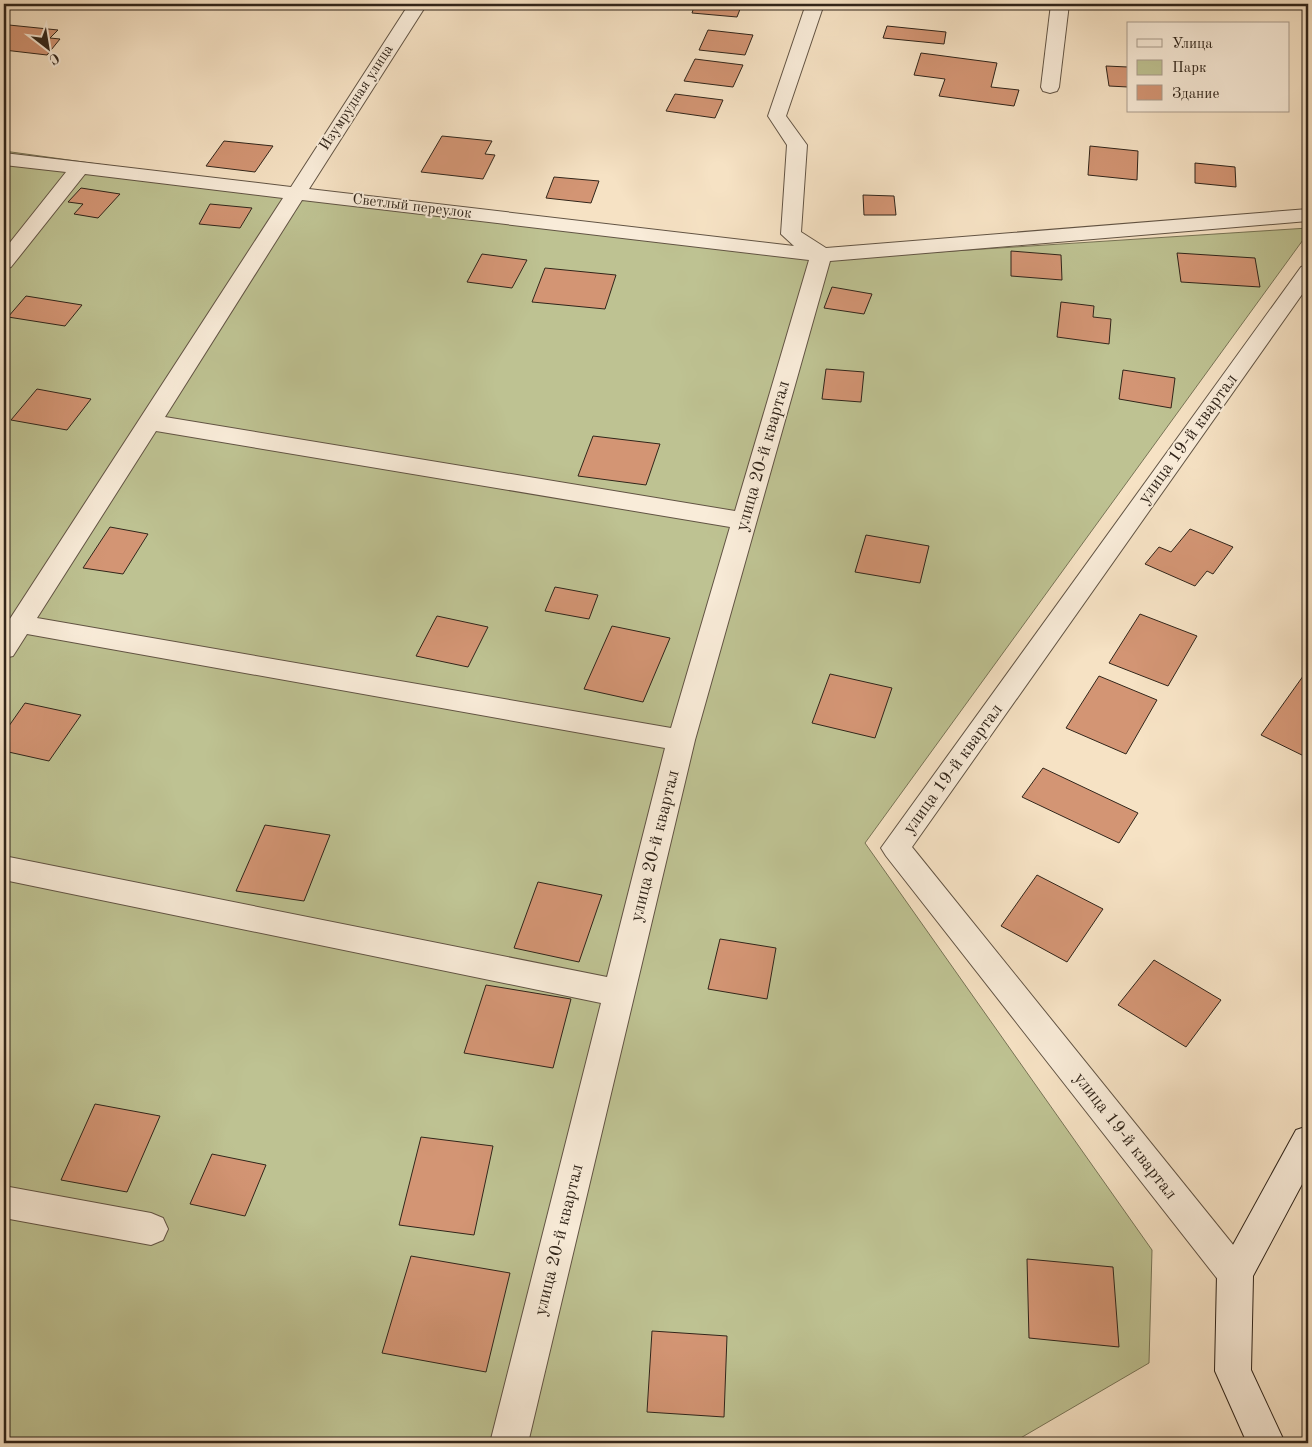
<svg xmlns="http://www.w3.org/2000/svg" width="1312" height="1447" font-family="'Old Standard TT',serif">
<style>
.green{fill:#bec292;stroke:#787456}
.building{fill:#d39574;stroke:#31251a}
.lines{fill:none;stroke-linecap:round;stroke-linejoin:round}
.street-casing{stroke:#625444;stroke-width:2}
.secondary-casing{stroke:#31251a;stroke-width:2}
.street{fill:#f9ecd9;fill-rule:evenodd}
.secondary{fill:#f9ecd9;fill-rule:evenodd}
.labels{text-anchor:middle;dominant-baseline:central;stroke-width:4;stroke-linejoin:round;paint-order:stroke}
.far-street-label{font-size:15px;fill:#31251a;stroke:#f9ecd9}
.street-label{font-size:18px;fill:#31251a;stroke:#f9ecd9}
</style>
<rect width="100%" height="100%" fill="#f6e2c4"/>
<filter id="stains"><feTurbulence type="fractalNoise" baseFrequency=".004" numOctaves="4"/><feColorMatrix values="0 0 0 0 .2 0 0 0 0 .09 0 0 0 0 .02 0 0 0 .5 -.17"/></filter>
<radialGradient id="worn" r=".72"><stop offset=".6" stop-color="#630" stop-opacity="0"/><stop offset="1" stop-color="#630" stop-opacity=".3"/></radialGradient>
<path class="green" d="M4,151l634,88 207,19 463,-30v5l-443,610 287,407 -3,113 -137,80h-1008z"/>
<g class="building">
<path d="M695,4h47l-5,13 -45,-4z"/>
<path d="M9,25l49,5 -8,8 10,1 -13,16 -43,-5v-20z"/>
<path d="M887,26l59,6 -2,12 -61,-6z"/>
<path d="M708,30l45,5 -8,20 -46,-5z"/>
<path d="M921,53l76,10 -6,24 28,3 -5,16 -75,-10 6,-17 -31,-4z"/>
<path d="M695,59l48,6 -10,22 -49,-6z"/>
<path d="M1106,66l22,1v20l-19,-1z"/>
<path d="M675,94l48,6 -8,18 -49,-7z"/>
<path d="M442,136l50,5 -7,13 10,1 -12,24 -62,-7z"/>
<path d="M224,141l49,5 -18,26 -49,-6z"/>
<path d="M1090,146l48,5 -1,29 -49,-5z"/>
<path d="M1195,163l40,4 1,20 -41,-4z"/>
<path d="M554,177l45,4 -8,22 -45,-5z"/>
<path d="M81,188l39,6 -22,24 -24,-4 9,-10 -15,-2z"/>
<path d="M863,195l31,1 2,19h-32z"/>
<path d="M210,204l42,4 -12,20 -41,-4z"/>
<path d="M1011,251l50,4 1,25 -51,-4z"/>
<path d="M1177,253l78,5 5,29 -79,-5z"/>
<path d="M482,254l45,6 -15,28 -45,-6z"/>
<path d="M545,268l71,7 -11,34 -73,-7z"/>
<path d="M832,287l40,7 -8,20 -40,-6z"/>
<path d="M26,296l56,9 -17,21 -57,-9z"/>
<path d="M1061,302l33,4 -1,11 18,2 -2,25 -52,-7z"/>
<path d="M826,369l38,3 -3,30 -39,-3z"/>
<path d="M1123,370l52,8 -4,30 -52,-9z"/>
<path d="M37,389l54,10 -24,31 -56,-10z"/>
<path d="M593,436l67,8 -14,41 -68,-9z"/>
<path d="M110,527l38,7 -25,40 -40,-6z"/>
<path d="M1190,529l43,18 -20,27 -6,-3 -12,15 -50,-22 14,-17 12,5z"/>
<path d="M866,535l63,11 -9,37 -65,-11z"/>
<path d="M555,587l43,8 -9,24 -44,-8z"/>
<path d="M1140,614l57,22 -29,50 -59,-23z"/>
<path d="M437,616l51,11 -20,40 -52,-11z"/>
<path d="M612,626l58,12 -27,64 -59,-13z"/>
<path d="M1306,672l2,1v85l-47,-23z"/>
<path d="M830,674l62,14 -17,50 -63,-15z"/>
<path d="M1099,676l58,24 -31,54 -60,-26z"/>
<path d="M25,703l56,12 -32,46 -45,-10v-18z"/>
<path d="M1043,768l95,45 -19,30 -97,-46z"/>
<path d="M265,825l65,10 -26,66 -68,-10z"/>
<path d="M1037,875l66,34 -36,53 -66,-36z"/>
<path d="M538,882l64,13 -23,67 -65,-14z"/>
<path d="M720,939l56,9 -9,51 -59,-10z"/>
<path d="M1154,960l67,40 -35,47 -68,-42z"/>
<path d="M486,985l85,14 -18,69 -89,-15z"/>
<path d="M95,1104l65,12 -33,76 -66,-12z"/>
<path d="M421,1137l72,9 -19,89 -75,-10z"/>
<path d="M212,1154l54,11 -21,51 -55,-12z"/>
<path d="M411,1256l99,17 -24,99 -104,-19z"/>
<path d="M1027,1259l86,8 6,80 -90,-9z"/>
<path d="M652,1331l75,5 -3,81 -77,-5z"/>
</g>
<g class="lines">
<defs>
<g id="street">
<path d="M409,4h18l-118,185 485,57 -13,-12 6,-89 -19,-29 38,-112h18l-38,112 21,29 -6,87 25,16 482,-39v12l-478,40 -135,479 -167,703h-38l111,-440 -597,-123v-24l603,121 58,-229 -638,-114 -14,22 -9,2v-30l279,-430 -198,-24 -74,93 -7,2v-19l62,-78 -62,-7v-12l287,34zM302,200l507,60 -74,251 -570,-94zM156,431l574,96 -59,201 -634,-110z"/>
<path d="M1051,4h18l-10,83 -2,4 -7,2 -7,-2 -2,-4z"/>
<path d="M1308,265v21l-396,561 335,415 6,12 -6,12 -12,5 -12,-5 -337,-430 -5,-8 420,-581z"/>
<path d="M4,1186l147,27 12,5 5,11 -5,11 -12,5 -147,-27z"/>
</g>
<path id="secondary" d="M1308,1126v47l-55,103 -2,94 34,73h-38l-32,-72 2,-97 79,-144z"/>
</defs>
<use href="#street" class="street-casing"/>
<use href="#secondary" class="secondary-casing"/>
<use href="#street" class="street"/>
<use href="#secondary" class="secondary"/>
</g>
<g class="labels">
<g class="far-street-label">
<text transform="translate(357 98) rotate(-57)">Изумрудная улица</text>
<text transform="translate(412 207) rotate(7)">Светлый переулок</text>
</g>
<g class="street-label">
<text transform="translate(1188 439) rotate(-54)">улица 19-й квартал</text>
<text transform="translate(763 456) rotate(-74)">улица 20-й квартал</text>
<text transform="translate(953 769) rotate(-54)">улица 19-й квартал</text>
<text transform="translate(655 846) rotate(-76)">улица 20-й квартал</text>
<text transform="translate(1125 1136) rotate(52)">улица 19-й квартал</text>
<text transform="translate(559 1240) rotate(-76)">улица 20-й квартал</text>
</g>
</g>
<rect width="1312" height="1447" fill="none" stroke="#f6e2c4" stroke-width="20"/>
<rect x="5" y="5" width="1302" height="1437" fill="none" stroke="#31251a" stroke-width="2.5"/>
<rect x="10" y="10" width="1292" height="1427" fill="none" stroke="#31251a"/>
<rect x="1127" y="22" width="162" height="90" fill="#f9ecd9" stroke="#a99c8d"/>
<rect x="1137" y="39" width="25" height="8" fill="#f9ecd9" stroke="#a99c8d"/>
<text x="1172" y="48" font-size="15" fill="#31251a">Улица</text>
<rect x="1137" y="60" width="25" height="15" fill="#bec292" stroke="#a99c8d"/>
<text x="1172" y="72" font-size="15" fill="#31251a">Парк</text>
<rect x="1137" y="85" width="25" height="15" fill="#d39574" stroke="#a99c8d"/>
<text x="1172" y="98" font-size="15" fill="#31251a">Здание</text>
<g transform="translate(48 48) rotate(149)" stroke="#f9ecd9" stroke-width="4" paint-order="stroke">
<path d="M0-4L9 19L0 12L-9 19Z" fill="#31251a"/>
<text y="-8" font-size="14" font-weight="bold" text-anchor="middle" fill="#31251a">С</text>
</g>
<rect width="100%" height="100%" filter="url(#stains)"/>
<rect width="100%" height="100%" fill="url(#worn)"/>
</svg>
